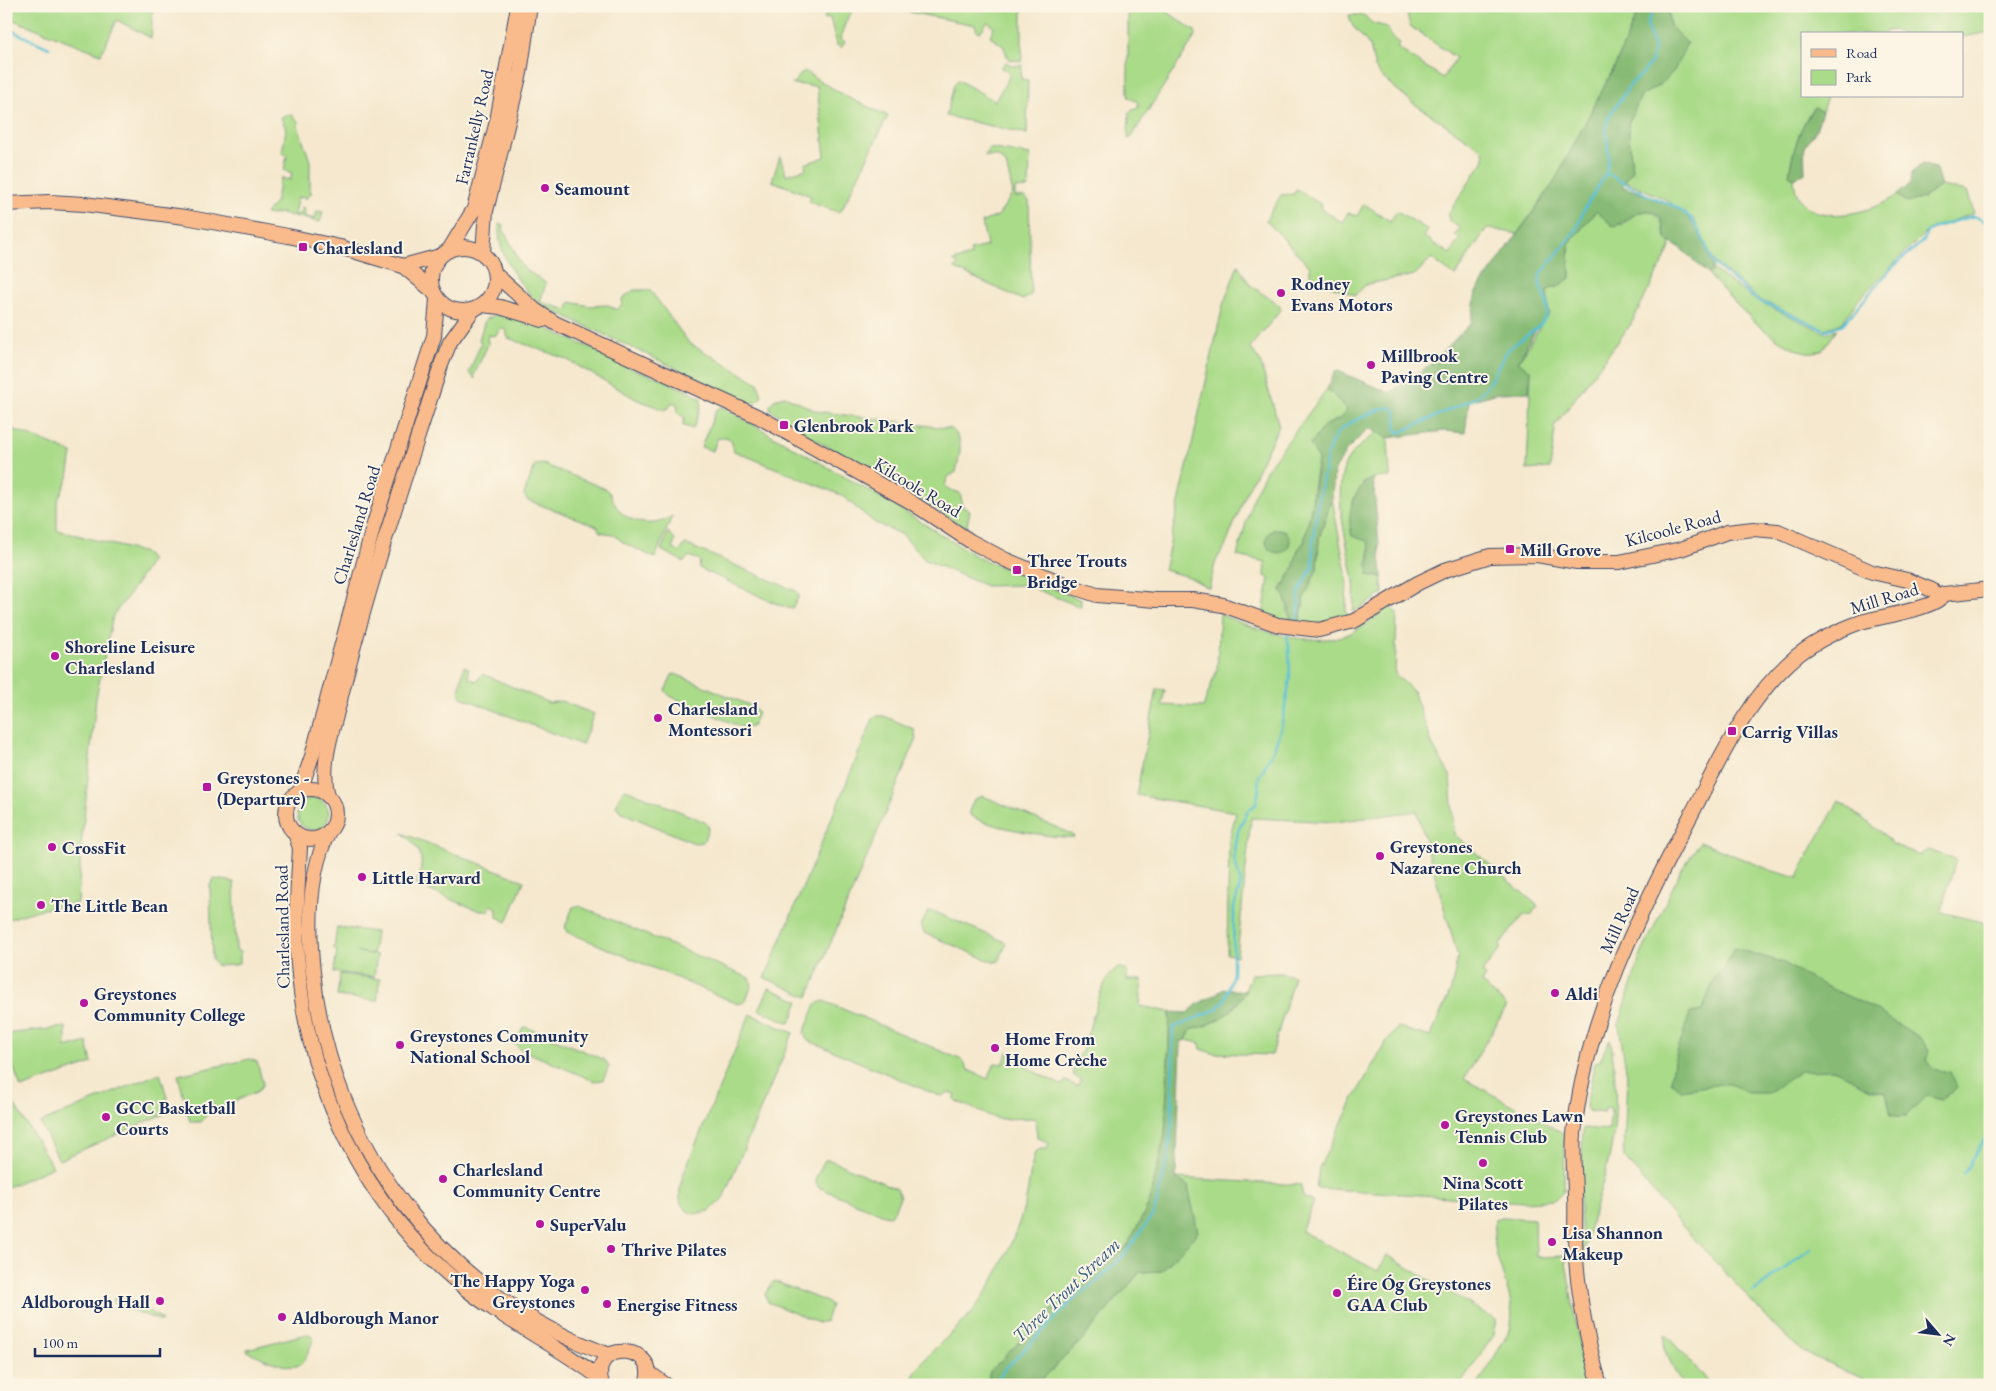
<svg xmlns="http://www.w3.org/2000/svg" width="1996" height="1391" font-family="'EB Garamond',serif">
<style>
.green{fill:#aadb89;stroke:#628574}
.forest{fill:#87bb75;stroke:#51756a}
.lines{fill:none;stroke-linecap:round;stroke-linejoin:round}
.stream{stroke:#58c0d5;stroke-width:2.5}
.major-casing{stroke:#3c4b6f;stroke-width:16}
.major{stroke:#fabb8c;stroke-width:14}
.poi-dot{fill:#b5179e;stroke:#fcf5e5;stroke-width:2}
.labels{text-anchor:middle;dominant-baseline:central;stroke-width:4;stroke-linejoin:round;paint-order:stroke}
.street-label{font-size:18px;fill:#1b2f5e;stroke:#fcf5e5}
.poi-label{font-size:18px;font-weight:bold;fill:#1b2f5e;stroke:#fcf5e5;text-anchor:start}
.water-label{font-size:19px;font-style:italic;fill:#2d5a82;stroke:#fcf5e5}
</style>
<rect width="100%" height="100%" fill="#fcf5e5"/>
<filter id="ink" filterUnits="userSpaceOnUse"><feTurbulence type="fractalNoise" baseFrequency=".02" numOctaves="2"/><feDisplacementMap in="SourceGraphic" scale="10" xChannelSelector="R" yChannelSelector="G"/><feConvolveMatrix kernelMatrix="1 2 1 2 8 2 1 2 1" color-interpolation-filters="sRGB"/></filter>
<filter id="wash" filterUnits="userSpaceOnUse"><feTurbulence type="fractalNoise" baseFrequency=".0096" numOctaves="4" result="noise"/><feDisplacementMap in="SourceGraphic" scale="20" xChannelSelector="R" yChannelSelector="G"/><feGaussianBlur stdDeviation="1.12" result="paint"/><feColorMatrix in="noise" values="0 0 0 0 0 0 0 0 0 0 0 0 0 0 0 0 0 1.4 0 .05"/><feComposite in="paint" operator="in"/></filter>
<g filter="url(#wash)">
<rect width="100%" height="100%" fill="#f5e8ce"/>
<g class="green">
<path d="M6,6h147l-2,32 -34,-18 -16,34 -95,-37z"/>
<path d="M836,6h23c-12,6 -15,22 -19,33l5,3 -4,6 -4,-3 -7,-27 -6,1 2,-6 10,-4z"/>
<path d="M878,6h144v56l-14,-3 -4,-12 -14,-11 4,-9 -6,-5 -8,10 -3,-1 -2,-6z"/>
<path d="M1128,6h31l36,25 1,4 -66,104 -2,-1 1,-26 9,-4v-6l-9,-4 -1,-4z"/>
<path d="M1408,6h232l-24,58 -63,120 -36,50 -30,-6 -32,48 -24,-18 -16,17 -48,9 -12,11 -45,-17v-11l-44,-47 15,-25 13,-1 2,-5 26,16 -1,4 21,13 6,-9 9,3 7,-12 26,17 7,-10 31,19 -4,7 26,17 10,-16 -5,-3 5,-7 -11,-7 -1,-7 36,-54 -1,-10 -70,-47 -30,-25 -8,-10 -5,-22 -18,-21 -3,-10h15l8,8 15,4 5,10 8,6 -3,5 46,30 13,-20 -46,-32 -3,-11z"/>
<path d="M1670,6h320v26l-28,5v-3h-61l-7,-4 -7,1 -2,3h-83v62h25l-5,16 -7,-5c-16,18 -22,45 -26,67l5,4c1,54 74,38 103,17l10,7 16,-4 18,-12 26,5 7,22 -46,17 -70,70 -16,23 -17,6 -65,-29 -45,-37 -21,-44 -29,-20 -40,-18 7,-10 -4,-47 13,-28 18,-11 11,-59 -2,-16z"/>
<path d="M1006,62l7,4 9,-1 -1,14 7,1 -1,54 -81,-18 8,-31 4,-5 37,21 14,-24 -1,-6 -7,-3z"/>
<path d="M804,71l43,26 41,19 -47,95 -3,1 -29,-10 2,-6 -39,-15 8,-25 6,19 20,-6 -1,-5 20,-7 -8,-71 -25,-2z"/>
<path d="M288,115h4l7,7 -1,4 12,35v31h2l-5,6 -9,-1 -4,17 5,1 3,-9 2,3 -1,7 12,3 2,-8 6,1 -3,10 -40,-9 -7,2 -8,-1 10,-11 6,-25 9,2 2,-7 -8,-3 3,-15 -5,-2 4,-24 -5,-12z"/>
<path d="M989,148l41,7 -1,30 -2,3 -12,1v8h9l5,4 2,94 -8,5 -68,-31 3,-5 -5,-3 18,-5 -1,-6 17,-4 -5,-24 16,-6 15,-23 -7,-29 -9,-8h-12z"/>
<path d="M1649,210c20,9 9,24 22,33l-2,7 -38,74 -78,104 2,2 -5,38 -23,2 4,-99 -13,-8c13,-23 34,-47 29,-73l12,-4 11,-9 -1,-33 27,-33 12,9 14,5 12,-11z"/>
<path d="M499,224l5,1 -1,4 20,39 23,15 -6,19 28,8 2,-8 20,4 18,-1 9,5 5,-6v-5l12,-9h16l39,53 69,40 4,13 -5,6 -7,1 -211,-99c-21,-22 -42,-48 -40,-80z"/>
<path d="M1238,265l12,20 29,20 2,5 -31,37 10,14 19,65 -31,63 -23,58 -9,13 -7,28 -20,-11 -25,-7 59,-265z"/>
<path d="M1711,268l44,32 71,33 11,-3 -15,21c-5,0 -11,2 -16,1 -36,-8 -74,-52 -98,-78l5,-3z"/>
<path d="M495,315h13l16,4 -1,4 8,2 1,-3 68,30 32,17 28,9 41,20v9l-8,22 -11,-4 3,-7 -7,-5 -1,-9 -5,-2 -3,6 -5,2 -28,-11 -70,-40 -58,-21 -2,-8 -5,-2 -6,8 -7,-1 -1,6 2,1 -15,33 1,4 -6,-6 12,-30 -2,-3 6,-20z"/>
<path d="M1327,389l21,20 -7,9 -17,8 -11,62 -1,16 -8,38 -6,8 -5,19 -12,21 6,12 4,21 -28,-7 6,-38 -4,-2 1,-14 -29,-6 16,-59 14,-28z"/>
<path d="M785,396l31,15 136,18c13,12 7,28 4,43l-8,5 -3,8 3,4 12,4 3,14 7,4 -4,18 -79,-50 -79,-43 -38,-27v-4l5,-6z"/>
<path d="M722,407l162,92 95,59 102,42v7l-56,-22 -39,1 -61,-26 -22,-25 -28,-12 -34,-28 -107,-44 -3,-11 -5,-3 -9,2 -4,12 -12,-4 15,-37z"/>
<path d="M6,426l66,27 -4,25 -11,24v28l88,23 6,8 -23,35 -15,19 -17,83 -15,149 -3,56 -40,7 -32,10z"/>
<path d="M1377,432l11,6 2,39 -17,1 -10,5 -3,54 7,3 3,9 -3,17 6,11h9l1,17 -30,18c1,-10 2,-21 1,-31 -5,-33 -22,-84 -9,-116 6,-14 20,-23 32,-33z"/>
<path d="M543,464l63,25c6,5 6,11 10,17 12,18 39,23 56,10l-17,42 -31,-15 -11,-9 -13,-2 -3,-6 -70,-26 -3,-5 11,-30z"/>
<path d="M1332,499l15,79 -1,32 3,9 -7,2 -42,4 4,-27 13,-29 2,-31z"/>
<path d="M668,532l7,7 -2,10 7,2 5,-7 111,47 3,5 -7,13 -13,-4 -80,-37 1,-8 -11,-4 -5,6 -23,-12z"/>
<path d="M1389,606l8,7 -2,61 18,17 20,55 17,29 4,59 84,72 -7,9h-7l-24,29 1,4 -19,24 4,4 -4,7 25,23 -43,73 101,55 -1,56 -10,10 -30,2 -208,-14 3,-20 35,-70 32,-56 12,-15 32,10 21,-47 7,-33 -41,-146 -82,11 -84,-4 -14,138 -10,-2 2,-113 7,-29 -100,-17 21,-106 8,1 -3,15 41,2 14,-38 3,-55c34,16 95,36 131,19 13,-7 26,-18 38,-27z"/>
<path d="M464,666l4,2 1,10 7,3 7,-7 66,29 12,-2 33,13 -12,31 -121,-48 -2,-5z"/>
<path d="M675,674l79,33 4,6 -6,14 -9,1 -73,-32 -5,-5 7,-16z"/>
<path d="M877,716h7l30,13 2,11 -108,257 -43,-19 108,-259z"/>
<path d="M626,789l79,33 4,6 -6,14 -9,1 -73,-31 -5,-6 7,-16z"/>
<path d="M983,796l89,38 2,3c-19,2 -89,-11 -103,-21l-2,-5 5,-12z"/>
<circle cx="313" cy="814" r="16"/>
<path d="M1839,801l48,36 5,7 28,11 7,-5 29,9 -15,53 49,12v461h-112l-73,-32 -27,-23 -104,-113 -50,-60 3,-81 -8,-51 21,-68 40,-85 20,-30 73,29 25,7c10,-27 27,-51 41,-77z"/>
<path d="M402,833l122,48 -17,41 -10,-5v-9l-6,-3 -3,6h-8l-62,-25 -2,-2c10,-24 6,-35 -14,-51z"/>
<path d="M214,879l20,3 2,68 4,2v10l-5,3 -18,1 -5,-6 -2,-75z"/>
<path d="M579,906l170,72 3,7 -7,17 -7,2 -170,-72 -3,-5 8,-20z"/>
<path d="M929,911l6,1 68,29 3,3 -7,17 -6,1 -69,-29 -3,-8z"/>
<path d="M337,927l39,5 -3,22 -16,-2 20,3 -3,22 -40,-5 3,-22 -3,-1z"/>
<path d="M1119,967l8,3v10h15l-2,26 30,6 -5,123 -16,69 -21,42 -85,72 -53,53 -3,14h-78c15,-35 48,-51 69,-81 19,-26 38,-68 47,-100 4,-17 5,-35 10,-52l6,-3h6l2,-6 -12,-6 -2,-19 -38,1 -43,-19 2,-5 -8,-3 -6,4 -5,-1 -130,-55 -3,-7 12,-29 8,-3 138,59 6,10 20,9 7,-16 8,1 5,-12 9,1 12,16 32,16 5,-4 11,5 4,-6 -7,-4c-5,-8 4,-18 8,-25 9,-19 17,-76 37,-84z"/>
<path d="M1281,973l13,3 -22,79 -60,-2 -11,-4 -1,-6 -14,-3 5,-10c34,-9 50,-22 60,-56z"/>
<path d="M340,974l40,5 -3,22 -40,-5z"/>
<path d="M769,988l30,13 -9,22 -31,-13z"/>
<path d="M750,1014l43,19 -70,165 -13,13 -16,3c-19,-6 -15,-23 -11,-39z"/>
<path d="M66,1027v21l21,-6 5,21 -71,25 -15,-41v-13z"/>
<path d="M526,1027l79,33 4,6 -6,14 -9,1 -74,-32 -5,-5 8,-16z"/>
<path d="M1610,1039c7,37 8,82 -1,119 -7,31 -19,61 -24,93h-3l-2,-47 3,-76 26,2 2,-21 -6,-1 -1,5 -16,-2 -2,-5 8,-40 2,-5 3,1z"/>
<path d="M250,1059l7,3 6,22 -5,7 -49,22 -9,9h-10l-12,-47z"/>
<path d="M160,1073l11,38 -112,49 -19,-37z"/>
<path d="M6,1091l47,76 -47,21z"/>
<path d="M825,1160h5l67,29 3,8 -7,16 -4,3 -5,-1 -66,-28 -3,-8z"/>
<path d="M1176,1178l125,7 2,12 11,5 -13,29 77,40 9,-16 109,65 -4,18 -33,47h-423l43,-42 61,-71 22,-1z"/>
<path d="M1501,1217l34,2 1,38 29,-1 13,80 13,49h-113l32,-55c7,-30 -10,-55 -15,-83 -1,-9 0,-19 0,-28z"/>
<path d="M774,1281l55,22 2,3 -5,15 -8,2 -50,-21 -3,-8z"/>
<path d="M125,1297l37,22 -1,2 -46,-17 -2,-5z"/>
<path d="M306,1334l8,4c-4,8 -6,18 -12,25 -10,11 -43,-7 -55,-12v-2z"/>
<path d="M1665,1334l47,51h-30l-18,-36z"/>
</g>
<g class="forest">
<path d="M1640,6h30l-2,4 2,16 17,17 -13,28 -15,14 -18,11 -13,27 4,48 -10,15c20,9 51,15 67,32 11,13 18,34 25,50h-3l2,3 -5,3c-9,-8 -18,-18 -28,-26 -5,-3 -10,-4 -13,-9 -6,-10 -2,-29 -20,-28 -14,0 -20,13 -34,15l-17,-15 -27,33 1,34 -11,8 -12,4 2,24 -14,17 -17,31 13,9 -2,21 -31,1 -29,8 -4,32 -21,-2 -56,7 -19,-10 -23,23 -12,21 -2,27 -13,39 -2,31 -13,29 -5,27 -8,-2 -4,-20 -6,-13 12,-21 5,-19 6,-8 8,-37 6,-46 -8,-15 14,-18 17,-8 6,-9 -20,-20 9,-19 54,23 41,-29 40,-41 5,-31 77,-108 63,-120z"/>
<path d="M1815,107l7,5 -7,20 -11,15 1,26 -11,5 -5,-3c4,-23 10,-50 26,-68z"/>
<path d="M1923,163l13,6 5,17 -18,12 -16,5 -10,-8 13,-11 2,-11z"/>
<path d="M1373,478l9,99 -14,-2 2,-26 -3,-8 -15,-5c-6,-22 0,-47 21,-58z"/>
<circle cx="1278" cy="541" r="12"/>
<path d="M1734,948l48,14 39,22 48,22 51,32 10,13 -4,9 7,9 17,3 8,15 -16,12 -15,-4 -21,21h-15l-5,-24 -17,-3 -33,-19 -35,1 -33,22h-20l-18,-9h-9l-40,6 -10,-9 3,-20 16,-48 12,-2 13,-34 10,-11z"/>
<path d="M1224,989l22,2c-19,26 -24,30 -55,39l-5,10 -5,2 -5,136 12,8 10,46 -36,39 -22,1 -61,71 -43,42h-49l3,-14 53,-53 84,-72 22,-42 16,-69 5,-123 17,1 11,-9z"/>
</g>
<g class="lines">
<g class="stream">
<path d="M6,28l43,20"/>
<path d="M1606,173l41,22 29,12 15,11 9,15 14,31 43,36 69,30 16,-5 50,-57 32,-28 3,-8 8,-5 39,-11 16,8"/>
<path d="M1295,623l4,-11v-20l14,-26v-24l5,-40 10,-50 4,-10 5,-9 13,-10 30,-14 11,-2 5,5v18l3,3 76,-35c17,-12 21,-32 33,-48 11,-12 36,-21 39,-38 3,-14 -10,-24 -7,-37l36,-45 8,-20 22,-37 3,-15 -3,-28 2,-12 22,-33 13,-12 9,-12 2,-13 -7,-23 7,-19"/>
<path d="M1963,1174l25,-40"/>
<path d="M1753,1292l58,-43"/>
<path d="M995,1385l8,-14 71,-72 28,-22 23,-23 29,-41 13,-52 5,-41 1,-92 42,-18 9,-9 9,-27 1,-67 7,-24 -7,-25 4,-27 9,-19 9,-8 3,-15 -1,-10 15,-28 8,-23 9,-49 -1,-33 -2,-8 2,-7"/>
</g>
</g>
</g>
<g filter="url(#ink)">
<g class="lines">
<defs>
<g id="major">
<path d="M6,204l43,-2 35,2 101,13 103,19 52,11 63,19 30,25"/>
<circle cx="463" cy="279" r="32"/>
<path d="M449,250l25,-41 23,-88 21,-115"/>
<path d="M483,253l3,-42 34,-138 10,-67"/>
<path d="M403,266l37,-10"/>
<path d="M495,274l40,36 20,13 204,94 152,85 59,39 36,19 58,24 33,11 59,5h37l30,5 55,20 41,5 35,-9 64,-38 27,-13 45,-14 47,-1 40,7h42l62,-13 46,-17 26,-3 25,2 94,41 35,8 25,10"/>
<path d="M482,305l18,2 43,13"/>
<path d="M1944,594l46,-5"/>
<circle cx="311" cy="814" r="25"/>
<path d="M300,791l12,-35 62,-232 60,-188 3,-37"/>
<path d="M328,796c-9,-32 6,-69 13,-100 27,-112 65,-221 100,-331l9,-23 23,-32"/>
<path d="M329,831c-21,42 -21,95 -16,141 18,175 131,324 297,383"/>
<path d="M295,833l5,15c-2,39 -6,79 -2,117 10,121 65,238 158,316 45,38 98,62 144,97"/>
<path d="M648,1372l18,13"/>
<path d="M602,1384c-15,-47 63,-39 43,1"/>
<path d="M1600,1385c-12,-41 -21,-85 -24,-127 -2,-21 0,-42 -1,-62 0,-20 -3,-42 -1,-62 11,-113 64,-219 116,-317 30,-57 57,-120 108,-162 18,-14 41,-25 63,-33 17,-5 78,-14 83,-28"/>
</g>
</defs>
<use href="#major" class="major-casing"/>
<use href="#major" class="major"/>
</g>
</g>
<g class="poi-dot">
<circle cx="545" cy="188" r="5"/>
<rect x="298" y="242" width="10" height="10" rx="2.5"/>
<circle cx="1281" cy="293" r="5"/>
<circle cx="1371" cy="365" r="5"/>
<rect x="779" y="420" width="10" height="10" rx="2.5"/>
<rect x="1505" y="544" width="10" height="10" rx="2.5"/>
<rect x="1012" y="565" width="10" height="10" rx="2.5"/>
<circle cx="55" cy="656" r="5"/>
<circle cx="658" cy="718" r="5"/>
<rect x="1727" y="726" width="10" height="10" rx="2.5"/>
<rect x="202" y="782" width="10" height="10" rx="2.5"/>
<circle cx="52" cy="847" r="5"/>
<circle cx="1380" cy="856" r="5"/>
<circle cx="362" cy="877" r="5"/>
<circle cx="41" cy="905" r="5"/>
<circle cx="1555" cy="993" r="5"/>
<circle cx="84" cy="1003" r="5"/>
<circle cx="400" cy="1045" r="5"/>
<circle cx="995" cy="1048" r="5"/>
<circle cx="106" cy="1117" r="5"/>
<circle cx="1445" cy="1125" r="5"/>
<circle cx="1483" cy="1163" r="5"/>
<circle cx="443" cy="1179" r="5"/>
<circle cx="540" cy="1224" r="5"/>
<circle cx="1552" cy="1242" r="5"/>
<circle cx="611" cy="1249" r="5"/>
<circle cx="585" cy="1290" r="5"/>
<circle cx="1337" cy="1293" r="5"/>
<circle cx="160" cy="1301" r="5"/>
<circle cx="607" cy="1304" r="5"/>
<circle cx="282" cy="1317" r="5"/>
</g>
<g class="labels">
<g class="street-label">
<text transform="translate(474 127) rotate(-77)">Farrankelly Road</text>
<text transform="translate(918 487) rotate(31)">Kilcoole Road</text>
<text transform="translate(356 525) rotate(-73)">Charlesland Road</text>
<text transform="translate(1673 528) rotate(-15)">Kilcoole Road</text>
<text transform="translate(1884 598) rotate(-17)">Mill Road</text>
<text transform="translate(1619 920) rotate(-66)">Mill Road</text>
<text transform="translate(282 927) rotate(-91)">Charlesland Road</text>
</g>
<g class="poi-label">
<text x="555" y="188">Seamount</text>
<text x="313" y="247">Charlesland</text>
<text x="1291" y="283">Rodney<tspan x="1291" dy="21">Evans Motors</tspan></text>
<text x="1381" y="355">Millbrook<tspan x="1381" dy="21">Paving Centre</tspan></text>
<text x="794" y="425">Glenbrook Park</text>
<text x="1520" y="549">Mill Grove</text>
<text x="1027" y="560">Three Trouts<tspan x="1027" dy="21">Bridge</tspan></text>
<text x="65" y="646">Shoreline Leisure<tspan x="65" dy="21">Charlesland</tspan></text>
<text x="668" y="708">Charlesland<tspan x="668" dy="21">Montessori</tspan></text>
<text x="1742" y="731">Carrig Villas</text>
<text x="217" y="777">Greystones -<tspan x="217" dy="21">(Departure)</tspan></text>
<text x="1390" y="846">Greystones<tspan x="1390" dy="21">Nazarene Church</tspan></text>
<text x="62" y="847">CrossFit</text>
<text x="372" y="877">Little Harvard</text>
<text x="51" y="905">The Little Bean</text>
<text x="94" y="993">Greystones<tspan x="94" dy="21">Community College</tspan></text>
<text x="1565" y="993">Aldi</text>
<text x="410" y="1035">Greystones Community<tspan x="410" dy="21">National School</tspan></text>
<text x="1005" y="1038">Home From<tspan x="1005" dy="21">Home Crèche</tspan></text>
<text x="116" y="1107">GCC Basketball<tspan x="116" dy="21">Courts</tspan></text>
<text x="1455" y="1115">Greystones Lawn<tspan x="1455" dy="21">Tennis Club</tspan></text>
<text x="453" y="1169">Charlesland<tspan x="453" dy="21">Community Centre</tspan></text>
<text x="1483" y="1182" text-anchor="middle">Nina Scott<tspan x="1483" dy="21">Pilates</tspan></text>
<text x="550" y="1224">SuperValu</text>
<text x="1562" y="1232">Lisa Shannon<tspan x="1562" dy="21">Makeup</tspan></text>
<text x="621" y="1249">Thrive Pilates</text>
<text x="575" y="1280" text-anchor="end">The Happy Yoga<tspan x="575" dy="21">Greystones</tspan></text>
<text x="1347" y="1283">Éire Óg Greystones<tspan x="1347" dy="21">GAA Club</tspan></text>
<text x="150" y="1301" text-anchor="end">Aldborough Hall</text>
<text x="617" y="1304">Energise Fitness</text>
<text x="292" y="1317">Aldborough Manor</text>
</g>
<g class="water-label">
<text transform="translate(1066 1290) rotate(-44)">Three Trout Stream</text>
</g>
</g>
<rect width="1996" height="1391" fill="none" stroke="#fcf5e5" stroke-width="25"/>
<rect x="1801" y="32" width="162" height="65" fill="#fcf5e5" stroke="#a2a6af"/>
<rect x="1811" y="49" width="25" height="8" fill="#fabb8c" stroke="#a2a6af"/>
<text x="1846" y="58" font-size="15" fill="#1b2f5e">Road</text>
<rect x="1811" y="70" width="25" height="15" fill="#aadb89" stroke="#a2a6af"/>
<text x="1846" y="82" font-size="15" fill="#1b2f5e">Park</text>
<g transform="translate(1938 1334) rotate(118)" stroke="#fcf5e5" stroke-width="4" paint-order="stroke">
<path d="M0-4L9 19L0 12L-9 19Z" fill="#1b2f5e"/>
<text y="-8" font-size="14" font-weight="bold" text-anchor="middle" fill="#1b2f5e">N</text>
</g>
<path d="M35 1348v8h125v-8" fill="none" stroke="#1b2f5e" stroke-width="2.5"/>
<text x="42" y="1348" font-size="15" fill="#1b2f5e" stroke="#fcf5e5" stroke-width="4" paint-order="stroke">100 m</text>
</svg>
